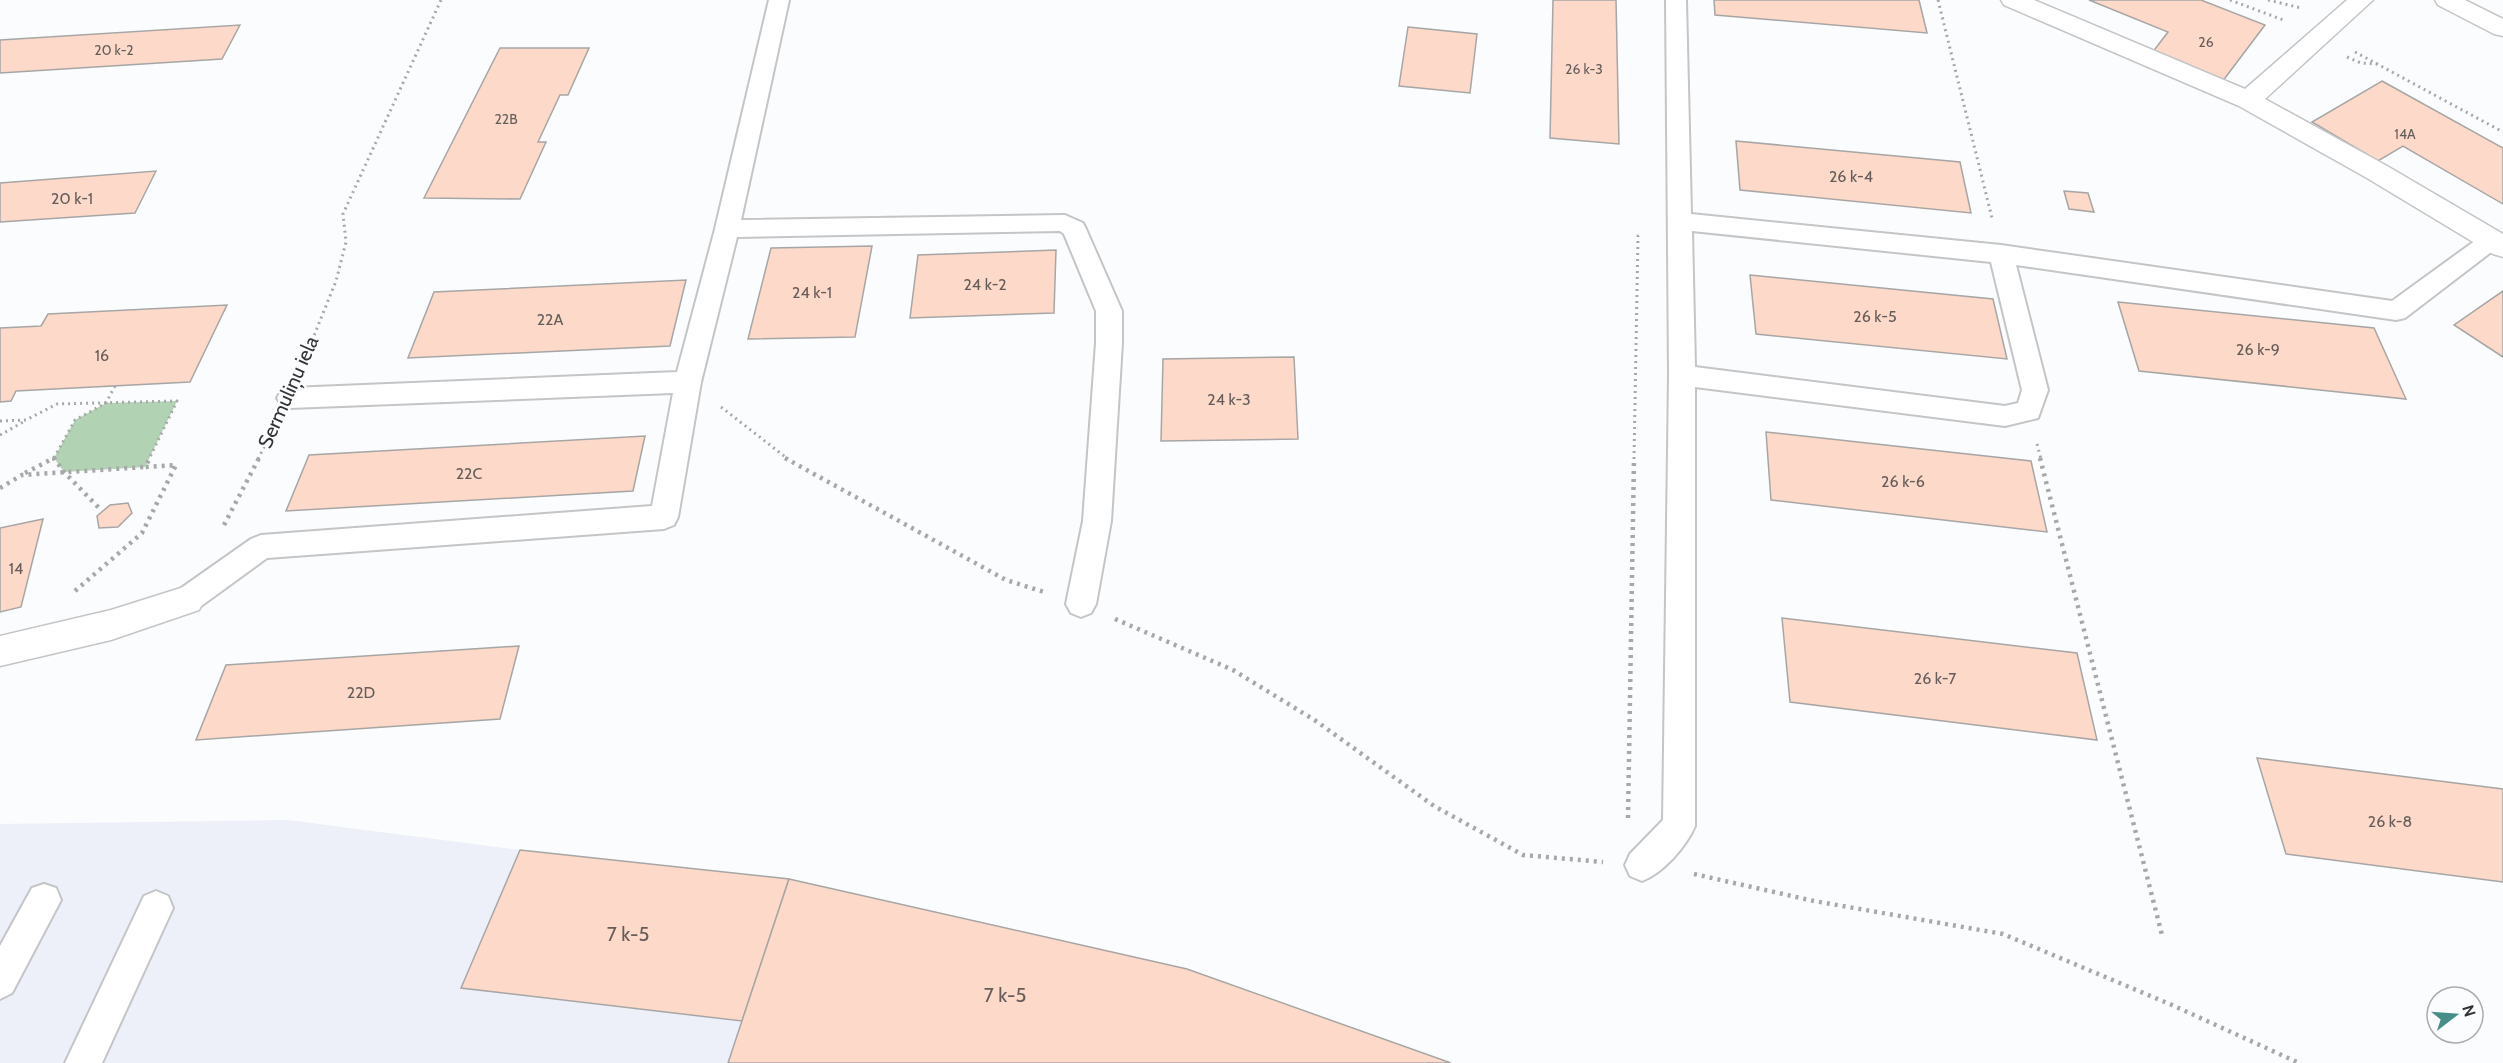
<svg xmlns="http://www.w3.org/2000/svg" width="2503" height="1063" font-family="Cabin,sans-serif">
<style>
.built{fill:#edf0f9}
.green{fill:#b2d2b4}
.building{fill:#fcd9c9;stroke:#a7a6a5;stroke-width:1.5}
.lines{fill:none;stroke-linecap:round;stroke-linejoin:round}
.service-casing{stroke:#c4c5c7;stroke-width:4}
.minor-casing{stroke:#c4c5c7;stroke-width:3}
.tertiary-casing{stroke:#c4c5c7;stroke-width:3}
.path-far1{stroke:#a7a8a9;stroke-width:3;stroke-dasharray:2 4;stroke-linecap:butt}
.path{stroke:#a7a8a9;stroke-width:4.5;stroke-dasharray:3 5;stroke-linecap:butt}
.service{fill:#fff;fill-rule:evenodd}
.minor{fill:#fff;fill-rule:evenodd}
.tertiary{fill:#fff;fill-rule:evenodd}
.labels{text-anchor:middle;dominant-baseline:central;stroke-width:5;stroke-linejoin:round;paint-order:stroke}
.far-number-label{font-size:14px;fill:#665d5a}
.number-label{font-size:16px;fill:#665d5a}
.street-label{font-size:20px;fill:#343435;stroke:#fbfcfd}
.near-number-label{font-size:20px;fill:#665d5a}
</style>
<rect width="100%" height="100%" fill="#fbfcfd"/>
<path class="built" d="M288,820l232,30 269,29 398,90 264,94h-1451v-239z"/>
<path class="green" d="M177,401l-32,66 -81,5 -10,-14 21,-38 31,-17z"/>
<g class="building">
<path d="M1553,0h63l3,144 -69,-6z"/>
<path d="M1714,0h205l8,33 -212,-18z"/>
<path d="M2089,0h112l64,25 -43,57 -70,-29 16,-21z"/>
<path d="M240,25l-18,34 -222,14v-33z"/>
<path d="M1408,27l69,7 -7,59 -71,-7z"/>
<path d="M500,48h89l-21,47h-8l-22,47h8l-26,57 -96,-1z"/>
<path d="M2382,81l121,67v56l-100,-58 -25,15 -66,-39z"/>
<path d="M1736,141l224,21 11,51 -231,-23z"/>
<path d="M156,171l-21,42 -135,9v-39z"/>
<path d="M2064,191l24,2 6,19 -25,-3z"/>
<path d="M872,246l-17,91 -107,2 23,-91z"/>
<path d="M1056,250l-2,63 -144,5 8,-63z"/>
<path d="M1750,275l243,24 14,60 -251,-25z"/>
<path d="M686,280l-16,66 -262,12 26,-66z"/>
<path d="M2503,291v66l-49,-32z"/>
<path d="M2118,302l256,26 32,71 -267,-28z"/>
<path d="M227,305l-37,77 -174,9 -5,10 -11,1v-74l41,-2 7,-12z"/>
<path d="M1294,357l4,82 -137,2 2,-82z"/>
<path d="M1766,432l265,29 16,71 -276,-32z"/>
<path d="M645,436l-12,55 -347,20 23,-56z"/>
<path d="M128,503l4,10 -14,14 -19,1 -2,-12 13,-11z"/>
<path d="M43,519l-22,88 -21,5v-84z"/>
<path d="M1782,618l295,35 20,87 -307,-38z"/>
<path d="M519,646l-19,73 -304,21 30,-75z"/>
<path d="M2257,758l246,31v93l-217,-28z"/>
<path d="M520,850l269,29 -47,142 -281,-33z"/>
<path d="M789,879l398,90 264,94h-723z"/>
</g>
<g class="lines">
<defs>
<g id="service">
<path d="M769,0h20l-48,220 324,-5 18,8 3,6 36,82v32l-11,178 -15,83 -5,9 -10,4 -10,-4 -5,-9 17,-83 13,-178v-32l-32,-77 -4,-3 -323,6 -36,145 -23,135 -4,8 -10,4 -397,29 -70,51 -10,4 -10,-4 -5,-9 5,-9 74,-52 10,-4 391,-29 21,-113 -383,15 -9,-3 -4,-7 4,-7 9,-3 387,-16 38,-143z"/>
<path d="M1666,0h20l5,214 310,31 391,56 91,-66 9,-2 9,2 2,8 -98,75 -9,2 -380,-55 32,125 -10,28 -33,8 -310,-39v439c-9,21 -32,47 -53,55l-12,-5 -5,-11 5,-11 33,-34 6,-445zM1692,231l299,31 31,128 -4,13 -13,3 -310,-39z"/>
<path d="M44,884l12,4 5,12 -49,93 -12,6v-53l32,-58z"/>
<path d="M156,891l12,5 5,12 -71,155h-37l79,-167z"/>
</g>
<g id="minor">
<path d="M2001,0h33l211,89 102,-89h26l-108,99 122,67 116,68v23l-10,-3 -126,-76 -128,-72 -235,-101z"/>
<path d="M187,586l12,4 5,10 -5,10 -88,30 -111,26v-30l111,-26z"/>
</g>
<path id="tertiary" d="M2435,0h30l38,19v17l-9,-2 -56,-29z"/>
</defs>
<use href="#service" class="service-casing"/>
<use href="#minor" class="minor-casing"/>
<use href="#tertiary" class="tertiary-casing"/>
<g class="path-far1">
<path d="M1938,0l54,218"/>
<path d="M2230,0l56,21"/>
<path d="M2268,0l33,8"/>
<path d="M2355,52l148,80"/>
<path d="M2347,57l14,6 16,1"/>
<path d="M303,363l33,-82 10,-39 -3,-28 98,-214"/>
<path d="M721,407l67,52"/>
<path d="M0,421l26,-1 31,-16 120,-3 -28,58"/>
<path d="M0,435l25,-14"/>
<path d="M2037,444l4,15"/>
<path d="M54,458l21,-38 31,-17 9,-17"/>
<path d="M52,459h3"/>
<path d="M258,459l16,-31"/>
<path d="M1634,459l4,-223 4,-2"/>
</g>
<g class="path">
<path d="M785,458l221,122 38,12"/>
<path d="M2040,458l122,477"/>
<path d="M25,473l29,-15 10,14 36,37"/>
<path d="M0,488l22,-13 123,-8"/>
<path d="M224,525l35,-67"/>
<path d="M75,591l67,-58 34,-68 -31,2 5,-9"/>
<path d="M1115,619l118,51 83,51 118,85 89,49 80,7"/>
<path d="M1628,818l6,-360"/>
<path d="M1694,874l120,27 189,33 169,71 127,58"/>
</g>
<use href="#service" class="service"/>
<use href="#minor" class="minor"/>
<use href="#tertiary" class="tertiary"/>
</g>
<g class="labels">
<g class="far-number-label">
<text x="2206" y="42">26</text>
<text x="114" y="50">20 k-2</text>
<text x="1584" y="69">26 k-3</text>
<text x="506" y="119">22B</text>
<text x="2405" y="134">14A</text>
</g>
<g class="number-label">
<text x="1851" y="176">26 k-4</text>
<text x="72" y="198">20 k-1</text>
<text x="985" y="284">24 k-2</text>
<text x="812" y="292">24 k-1</text>
<text x="1875" y="316">26 k-5</text>
<text x="550" y="319">22A</text>
<text x="2258" y="349">26 k-9</text>
<text x="102" y="355">16</text>
<text x="1229" y="399">24 k-3</text>
<text x="469" y="473">22C</text>
<text x="1903" y="481">26 k-6</text>
<text x="16" y="568">14</text>
<text x="1935" y="678">26 k-7</text>
<text x="361" y="692">22D</text>
<text x="2390" y="821">26 k-8</text>
</g>
<g class="street-label">
<text transform="translate(288 392) rotate(-66)">Sermuliņu iela</text>
</g>
<g class="near-number-label">
<text x="628" y="934">7 k-5</text>
<text x="1005" y="995">7 k-5</text>
</g>
</g>
<g transform="translate(2455 1015) rotate(73)"><circle r="28" fill="#fbfcfd" stroke="#abacad" stroke-width="1.5"/>
<path d="M0-4.5L10 22L0 15L-10 22Z" fill="#478e89"/>
<text y="-9" font-size="16" font-weight="bold" text-anchor="middle" fill="#343435">N</text>
</g>
</svg>
